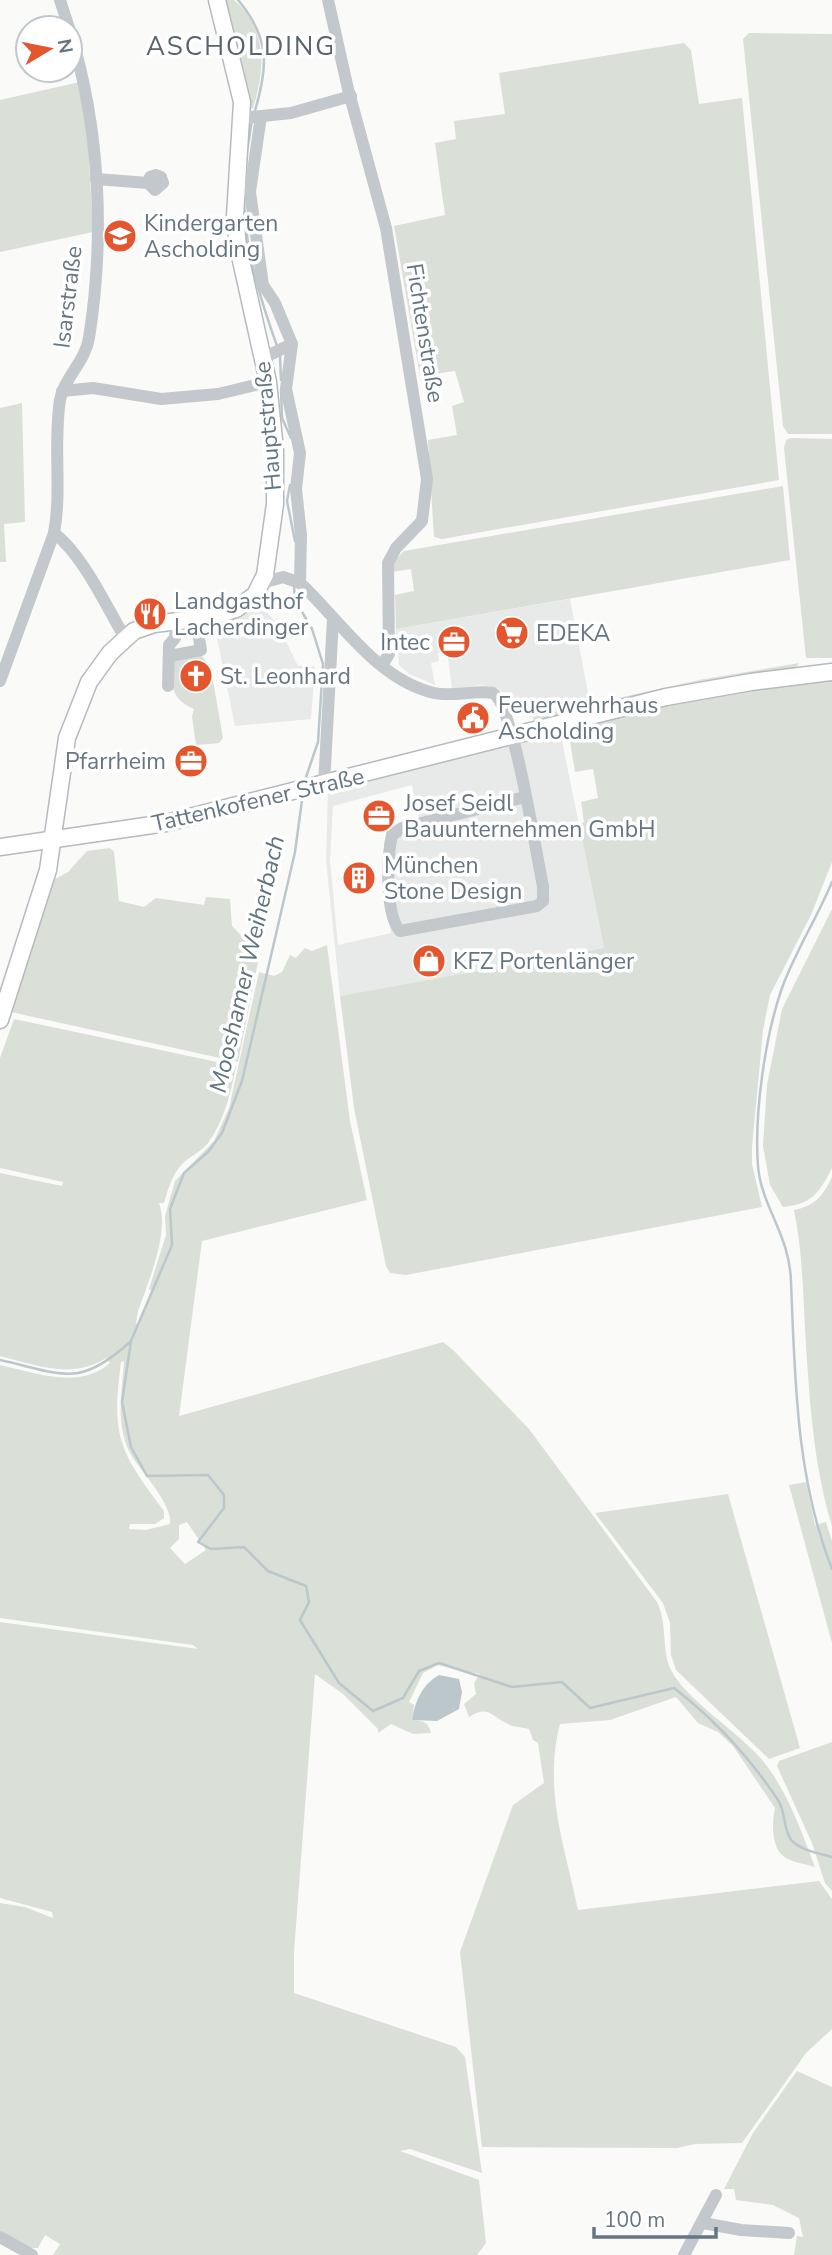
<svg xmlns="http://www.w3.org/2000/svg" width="832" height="2255" font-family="'Nunito Sans',sans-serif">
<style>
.built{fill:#e8e9e9;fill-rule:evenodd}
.green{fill:#dadfd7;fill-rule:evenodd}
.water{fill:#bbc7cb}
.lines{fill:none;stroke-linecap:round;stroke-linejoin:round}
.stream{stroke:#bbc7cb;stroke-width:2.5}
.major-casing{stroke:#b5babe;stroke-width:19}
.minor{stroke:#c3c8cc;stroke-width:12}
.major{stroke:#fff;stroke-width:16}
.labels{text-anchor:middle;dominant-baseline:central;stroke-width:7;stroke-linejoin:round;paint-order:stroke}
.poi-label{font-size:23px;fill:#657683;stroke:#fff;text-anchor:start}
.street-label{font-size:23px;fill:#657683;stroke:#fff}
.water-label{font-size:24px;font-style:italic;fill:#60757c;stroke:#fff}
.quarter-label{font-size:26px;letter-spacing:2px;fill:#57646e;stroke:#fff}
</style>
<rect width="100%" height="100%" fill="#fafaf8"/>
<g class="built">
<path d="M570,599l20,104 -57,14 -13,-2 -11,-17 -12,-10 -17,-3 -28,4 -5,-38 -9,2 1,8 -8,2 4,22 -26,-11 -10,-9 -3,-36z"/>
<path d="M257,602l20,21 21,43h17l-4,53 -76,7 -21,-103z"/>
<path d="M560,731l44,217 -264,48 -14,-136 2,-70zM412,785l7,33 -33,9v69l5,37 -53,12 -8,-85 3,-54z"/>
</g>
<g class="green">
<path d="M217,0h17c34,30 31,69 19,108l-4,1z"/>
<path d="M749,33l83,1v400h-44l-5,-8 -40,-387z"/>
<path d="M684,43l7,7 8,54 43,-6 37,382 -337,59 -8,-2 -6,-97 29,-5 -5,-29 12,-4 -9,-31 -35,5 -26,-150 51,-11 -10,-72 21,-4 -2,-18 51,-7 -6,-41z"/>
<path d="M80,82l7,42 6,108 -93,20v-152z"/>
<path d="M22,403l3,119 -21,2 2,38h-6v-154z"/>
<path d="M791,438l41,1v219h-26l-22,-210 2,-8z"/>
<path d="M783,486l7,74 -394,69 -1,-34 19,-4 -3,-22 -19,3 2,-11 10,-10z"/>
<path d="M200,653l11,16 12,69 -4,5 -23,2 -4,-28 2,-8c-25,-11 -23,-26 -22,-51z"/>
<path d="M799,663l-4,6 -260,57 -2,-9 166,-37z"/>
<path d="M832,677v185l-21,53 -41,80 -7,35 -11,117v17l10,43 -356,68 -16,-2 -4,-7 -32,-158 -14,-112 264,-48 -25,-124 5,-2 -3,-20 17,-4 -5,-29 -18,3 -7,-42 112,-30z"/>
<path d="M110,848l4,4 5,49 25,6 12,-9 48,7 2,-8 24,2 2,27 25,26 1,10 -20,100 -227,-50 -1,-6 43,-126 15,-8 19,-21z"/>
<path d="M832,909v259c-13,25 -20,36 -49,39l-13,-22 -7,-39 4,-61 15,-76z"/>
<path d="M327,945l23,176 17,79 -165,41 -23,175 264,-74 11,9 75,78 128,173c11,23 4,48 14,68 13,28 70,64 92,91 25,31 38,70 52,106 -9,-3 -25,-5 -32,-11 -12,-10 -11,-35 -8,-48l-42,-62 -15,-14 -20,-9 -22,-26 -66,23 -50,4c-17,66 5,122 18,186l241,-29 13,18v130l-26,24 -64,90 -47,1 -18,4 -195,-1 -22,-195 53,-147 31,-22 -6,-40 -5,-3 -4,-11c-7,-2 -17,-2 -23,-6 -16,-8 -18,-18 -37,-6l-5,-13 12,-10 -2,-11 6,-9 -42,-9 -15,8 -14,29 5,3 -2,15c11,1 16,1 19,13l-18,1 -22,-10 -13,9v-4l-35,-35 -28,-20 -21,278v41l162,54 9,10 17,116 -72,-24 -10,2 79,29 7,63 -9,12h-424l7,-11 -15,-9 -7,13h-9l-29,-17v-328l25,4 28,11 -1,-6 -52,-14v-276l198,27 -5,-4 -193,-27v-253c36,8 79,25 110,-2l-4,-5c-34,22 -70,7 -106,-2v-183l62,13 1,-4 -63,-14v-110l14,-39 222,47c-5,27 -12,55 -28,77 -7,9 -18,13 -26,21 -10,11 -14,25 -18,39h-5c11,28 -11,80 -21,108l-2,12 3,1 14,-32 -4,-3 17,-54 -1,-19 10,-35 39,-40 15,-33 30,-136 15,4 8,-4 8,-17 6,3 9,-10 7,3zM124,1361c-2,32 -10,67 9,97 10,15 40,48 37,66l-24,6 -17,-1 1,-5h25l9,-6v-7c-45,-60 -53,-74 -43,-149zM187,1522l19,28 -21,14 -15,-16 9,-9v-14z"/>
<path d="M832,1177v349c-19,-62 -23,-132 -27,-198 -2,-39 -3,-79 -11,-118 21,-4 29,-14 38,-33z"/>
<path d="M806,1482l9,43 11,-3 6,19v102l-43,-158z"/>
<path d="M728,1494l72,254 -31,11 -93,-89 -5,-15 -1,-32 -7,-20 -68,-90z"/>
<path d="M832,1742v149l-7,-8 -13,-40 -35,-77 2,-5z"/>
<path d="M797,2071l35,16v168h-38l3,-19 6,1 -4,-19 -26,-13 -37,-5 -2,-11h-10l29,-56z"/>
</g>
<path class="water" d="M439,1675l20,4 3,13 -3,17 -22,12 -25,-1c3,-19 10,-35 27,-45z"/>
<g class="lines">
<g class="stream">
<path d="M238,0c33,39 30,68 16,114"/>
<path d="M247,151l5,-31"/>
<path d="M244,193c0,55 15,102 33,153"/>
<path d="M280,356l1,24"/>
<path d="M281,390l1,28 9,20"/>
<path d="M290,485l-3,16 8,40"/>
<path d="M294,586l1,14 17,29 11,35 -5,78 -14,41"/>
<path d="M303,793l-8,59 -53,229 -20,52 -14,19 -24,21 -14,36 2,36 -41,96 -9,61 9,45 16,29 61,-1 16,20v13l-26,34 13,7 33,-2 24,24 38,15 3,16 -9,18 39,63 34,28 30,-13 16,-27 20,-8 73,24 50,-5 28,26 84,-20c40,31 76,70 104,112 8,12 5,31 14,41 11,10 26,12 40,16"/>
<path d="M832,882c-15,36 -37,70 -50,106 -17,48 -28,127 -24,178 3,40 32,69 33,116 4,97 5,196 41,287"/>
<path d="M0,1360c63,14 79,29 131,-19"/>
</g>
<defs>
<g id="major">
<path d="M0,847l166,-24 500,-126 85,-15 81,-10"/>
<path d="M0,1020l48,-150 19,-132 22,-56 21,-29 24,-22 20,-7 57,-7 25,-8 19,-14 10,-20 10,-71v-55l-7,-67 -30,-135 -3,-31 7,-114 -25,-102"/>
</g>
</defs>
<use href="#major" class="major-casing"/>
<g class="minor">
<path d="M60,0l9,28"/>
<path d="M328,0l20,89 38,139 41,251 -5,42 -26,27 -8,15 1,91 -7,11"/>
<path d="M261,116l-11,76 13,93 12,18 17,41 -6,45 14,64 -4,36 5,46 -1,48"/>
<path d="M243,118l48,-5 60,-17"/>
<path d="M96,179l52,4 7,7 8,-7 -2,-6 -5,-2 -6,2 -2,6"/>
<path d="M263,358l29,-14"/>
<path d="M62,391l31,-3 68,11 57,-5 50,-12"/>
<path d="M54,533c29,22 52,73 71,105"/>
<path d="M262,583l21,-6 17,6c40,37 77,97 134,110 19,4 40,-3 59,0 21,13 43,161 50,193v15l-6,5 -137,25c-15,-17 -13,-74 -8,-96l10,-7 123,-31"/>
<path d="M170,656l31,-6 -5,-31"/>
<path d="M0,681l54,-148c8,-44 -1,-89 6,-133 4,-22 25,-38 29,-62 16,-101 11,-210 -19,-307"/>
<path d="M168,686l1,-41 6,-7 1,-17"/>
<path d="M324,785l9,-166"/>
<path d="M703,2223l38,7 48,3"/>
<path d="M0,2237l32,18"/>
<path d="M684,2255l32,-60"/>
</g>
<use href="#major" class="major"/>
</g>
<defs>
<symbol id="school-disc" viewBox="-11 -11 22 22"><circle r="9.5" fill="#e4572e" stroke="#fff"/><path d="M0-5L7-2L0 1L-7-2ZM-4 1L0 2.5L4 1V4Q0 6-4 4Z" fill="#fff"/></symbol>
<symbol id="restaurant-disc" viewBox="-11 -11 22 22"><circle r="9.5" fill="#e4572e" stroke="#fff"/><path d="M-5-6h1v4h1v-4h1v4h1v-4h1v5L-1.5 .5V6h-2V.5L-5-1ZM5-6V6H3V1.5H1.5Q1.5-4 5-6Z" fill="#fff"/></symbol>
<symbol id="supermarket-disc" viewBox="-11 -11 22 22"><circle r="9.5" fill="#e4572e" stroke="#fff"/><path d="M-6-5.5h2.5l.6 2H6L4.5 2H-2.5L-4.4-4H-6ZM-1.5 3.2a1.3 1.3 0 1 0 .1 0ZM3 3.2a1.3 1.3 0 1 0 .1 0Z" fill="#fff"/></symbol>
<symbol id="office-disc" viewBox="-11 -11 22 22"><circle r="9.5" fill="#e4572e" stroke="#fff"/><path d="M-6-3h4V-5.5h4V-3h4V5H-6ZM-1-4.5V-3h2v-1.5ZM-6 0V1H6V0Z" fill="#fff"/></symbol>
<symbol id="church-disc" viewBox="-11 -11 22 22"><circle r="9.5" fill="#e4572e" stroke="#fff"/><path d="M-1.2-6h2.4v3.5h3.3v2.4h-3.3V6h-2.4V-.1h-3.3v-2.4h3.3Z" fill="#fff"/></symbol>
<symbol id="civic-disc" viewBox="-11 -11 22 22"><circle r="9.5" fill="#e4572e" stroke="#fff"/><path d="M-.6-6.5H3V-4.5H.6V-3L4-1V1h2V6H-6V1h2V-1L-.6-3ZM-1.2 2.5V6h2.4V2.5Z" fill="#fff"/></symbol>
<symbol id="building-disc" viewBox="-11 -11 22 22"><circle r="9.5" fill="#e4572e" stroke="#fff"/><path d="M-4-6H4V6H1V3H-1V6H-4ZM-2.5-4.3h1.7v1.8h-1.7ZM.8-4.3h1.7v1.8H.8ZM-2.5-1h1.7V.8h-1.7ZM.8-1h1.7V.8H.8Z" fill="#fff"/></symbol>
<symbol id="shop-disc" viewBox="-11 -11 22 22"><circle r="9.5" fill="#e4572e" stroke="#fff"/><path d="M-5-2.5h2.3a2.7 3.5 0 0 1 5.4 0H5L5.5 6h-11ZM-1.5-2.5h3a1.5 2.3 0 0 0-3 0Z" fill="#fff"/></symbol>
</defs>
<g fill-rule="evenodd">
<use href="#school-disc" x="101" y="217" width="38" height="38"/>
<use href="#restaurant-disc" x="131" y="595" width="38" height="38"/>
<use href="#supermarket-disc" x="493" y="614" width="38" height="38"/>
<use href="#office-disc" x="435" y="623" width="38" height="38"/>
<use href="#church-disc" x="177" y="657" width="38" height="38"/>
<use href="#civic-disc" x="454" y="699" width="38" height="38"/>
<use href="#office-disc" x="172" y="742" width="38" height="38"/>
<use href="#office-disc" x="360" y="797" width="38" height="38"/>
<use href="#building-disc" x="340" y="859" width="38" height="38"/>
<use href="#shop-disc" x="410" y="942" width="38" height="38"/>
</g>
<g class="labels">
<g class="poi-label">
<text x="144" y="223">Kindergarten<tspan x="144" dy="26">Ascholding</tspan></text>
<text x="174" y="601">Landgasthof<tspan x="174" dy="26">Lacherdinger</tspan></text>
<text x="536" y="633">EDEKA</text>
<text x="430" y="642" text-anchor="end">Intec</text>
<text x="220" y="676">St. Leonhard</text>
<text x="498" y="705">Feuerwehrhaus<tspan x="498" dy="26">Ascholding</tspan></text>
<text x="166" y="761" text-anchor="end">Pfarrheim</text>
<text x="404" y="803">Josef Seidl<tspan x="404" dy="26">Bauunternehmen GmbH</tspan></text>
<text x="384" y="865">München<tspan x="384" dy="26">Stone Design</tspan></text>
<text x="453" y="961">KFZ Portenlänger</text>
</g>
<g class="street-label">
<text transform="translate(68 297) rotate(-83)">Isarstraße</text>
<text transform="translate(425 333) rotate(81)">Fichtenstraße</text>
<text transform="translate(268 426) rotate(-95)">Hauptstraße</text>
<text transform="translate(258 800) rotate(-13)">Tattenkofener Straße</text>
</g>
<g class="water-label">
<text transform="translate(247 964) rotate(-77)">Mooshamer Weiherbach</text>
</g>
<g class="quarter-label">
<text x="241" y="46">ASCHOLDING</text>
</g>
</g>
<g transform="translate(49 49) rotate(80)"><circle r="33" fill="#ffffff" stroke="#c1c8cd" stroke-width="2"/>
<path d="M0-5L12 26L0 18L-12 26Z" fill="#e4572e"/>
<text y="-10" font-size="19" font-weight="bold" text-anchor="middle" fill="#657683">N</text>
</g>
<path d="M594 2227v10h122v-10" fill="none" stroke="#657683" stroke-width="3.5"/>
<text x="604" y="2227" font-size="21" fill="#657683" stroke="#ffffff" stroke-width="5" paint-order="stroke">100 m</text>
</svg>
